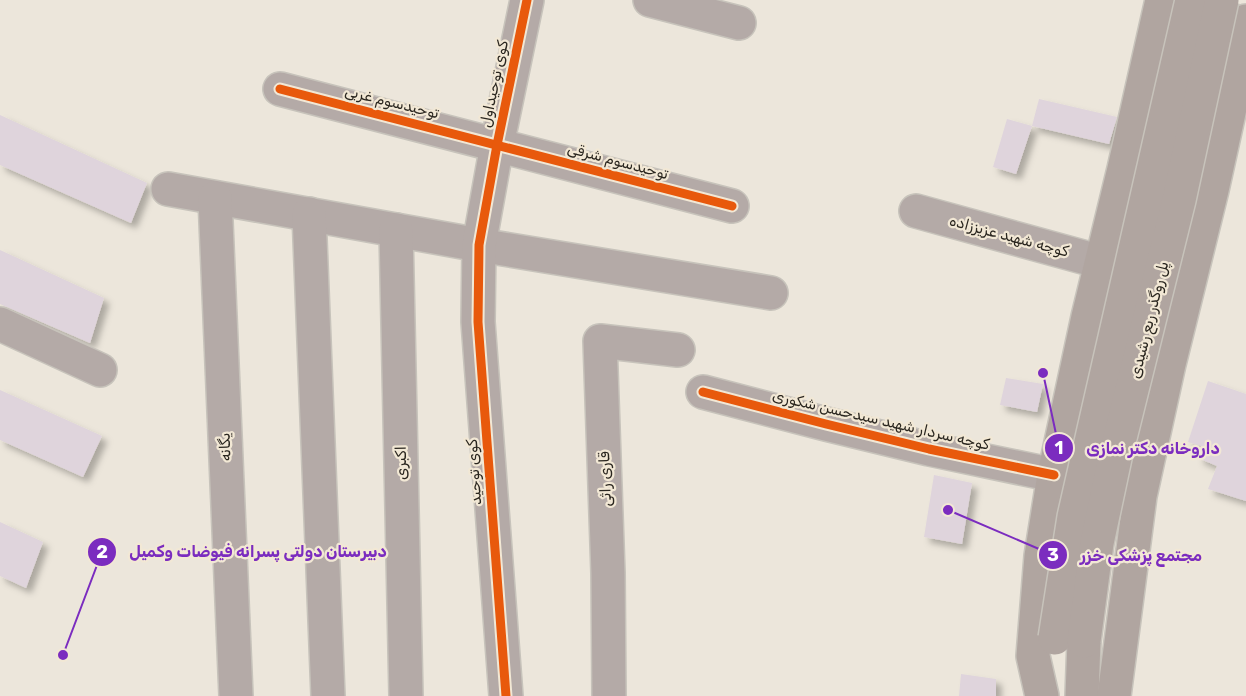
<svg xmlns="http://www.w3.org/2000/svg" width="1246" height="696" font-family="Rubik,'Noto Naskh Arabic',sans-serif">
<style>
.building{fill:#dfd4dc;filter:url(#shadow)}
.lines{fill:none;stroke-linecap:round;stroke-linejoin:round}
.minor-casing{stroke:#c7c3bb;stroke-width:36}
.highway-casing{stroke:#c7c3bb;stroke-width:36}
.minor{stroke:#b4aaa7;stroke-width:33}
.highway{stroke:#b0a5a0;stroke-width:33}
.highway-bridge-casing{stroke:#c7c3bb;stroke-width:36;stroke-linecap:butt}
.highway-bridge{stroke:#b0a5a0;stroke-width:33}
.cycleway-casing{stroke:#f2e8d5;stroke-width:13}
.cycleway{stroke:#e8590c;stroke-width:9}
.labels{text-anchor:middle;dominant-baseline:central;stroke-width:4.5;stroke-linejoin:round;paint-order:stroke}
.street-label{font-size:15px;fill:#2a261f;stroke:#f2e8d5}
.leader{fill:none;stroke:#7b2cbf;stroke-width:2}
.callout-dot{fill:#7b2cbf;stroke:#f2e8d5;stroke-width:2}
.mark-label{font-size:18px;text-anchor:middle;font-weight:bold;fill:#fff}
.callout-label{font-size:16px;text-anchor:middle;font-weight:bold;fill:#7b2cbf;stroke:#f2e8d5;stroke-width:4.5;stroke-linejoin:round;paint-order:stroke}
</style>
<defs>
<filter id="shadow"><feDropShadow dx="5.5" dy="5.5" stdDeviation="3" flood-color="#0004"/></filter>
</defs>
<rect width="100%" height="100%" fill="#ece6db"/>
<g class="building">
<path d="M1039,99l78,18 -8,27 -77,-18z"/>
<path d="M0,115l147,68 -16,40 -131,-58z"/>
<path d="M1007,119l25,7 -16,48 -23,-7z"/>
<path d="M0,250l104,48 -14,45 -90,-39z"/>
<path d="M1006,378l37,6 -6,28 -37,-7z"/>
<path d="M1208,381l38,13v107l-38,-12 9,-23 -19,-8 3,-12 -13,-4z"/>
<path d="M0,390l102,46 -19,41 -83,-37z"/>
<path d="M934,475l38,8 -10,61 -38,-7z"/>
<path d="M0,522l43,20 -17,46 -26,-12z"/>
<path d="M961,674l35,5v17h-37z"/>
</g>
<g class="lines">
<defs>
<g id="minor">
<path d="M650,0l89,23"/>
<path d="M280,89l452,117"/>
<path d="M168,189l311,56 292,48"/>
<path d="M215,198l21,498"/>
<path d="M916,211l185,51"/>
<path d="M309,214l19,482"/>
<path d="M396,230l10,466"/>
<path d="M0,324l100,46"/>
<path d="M703,392l123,32 103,25 125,26"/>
<path d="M506,696l-28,-374 1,-77 18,-100 30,-145"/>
<path d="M609,696l-1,-123 -8,-232 78,9"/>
</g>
<g id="highway">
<path d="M1042,696l-9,-40 8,-100 13,-81 34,-158 36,-148 38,-169"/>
<path d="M1082,696l2,-55"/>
<path d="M1114,696l26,-200 29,-132 43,-174 27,-123 7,-46"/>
</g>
</defs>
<use href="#minor" class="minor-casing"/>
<use href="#highway" class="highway-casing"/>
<use href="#minor" class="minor"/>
<use href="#highway" class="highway"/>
<defs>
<g id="highway-bridge">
<path d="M1055,638l19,-121 118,-517"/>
<path d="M1084,641l13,-98 18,-85 64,-258 43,-200"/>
</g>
</defs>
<use href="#highway-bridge" class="highway-bridge-casing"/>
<use href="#highway-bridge" class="highway-bridge"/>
<defs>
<g id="cycleway">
<path d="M280,89l452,117"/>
<path d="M703,392l123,32 103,25 125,26"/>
<path d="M506,696l-28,-374 1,-77 18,-100 30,-145"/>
</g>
</defs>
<use href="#cycleway" class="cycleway-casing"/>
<use href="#cycleway" class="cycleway"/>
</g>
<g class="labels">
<g class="street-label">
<text transform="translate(494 84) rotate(-78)">کوی توحیداول</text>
<text transform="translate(392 102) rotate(14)">توحیدسوم غربی</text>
<text transform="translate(618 161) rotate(15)">توحیدسوم شرقی</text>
<text transform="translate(1009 236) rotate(15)">کوچه شهید عزیززاده</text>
<text transform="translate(1149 320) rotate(-76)">پل روگذر ربع رشیدی</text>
<text transform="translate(881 420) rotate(13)">کوچه سردار شهید سیدحسن شکوری</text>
<text transform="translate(225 447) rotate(-92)">یگانه</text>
<text transform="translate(401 463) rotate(-91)">اکبری</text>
<text transform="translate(474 472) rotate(-94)">کوی توحید</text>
<text transform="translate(605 479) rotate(-92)">قاری راثی</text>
</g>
</g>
<path class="leader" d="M1043 373L1059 448M63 655L102 552M948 510L1053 555"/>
<g class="callout-dot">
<circle cx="1043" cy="373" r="6"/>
<circle cx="63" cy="655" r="6"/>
<circle cx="948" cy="510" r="6"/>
<circle cx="1059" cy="448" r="15"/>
<circle cx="102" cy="552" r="15"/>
<circle cx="1053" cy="555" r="15"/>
</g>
<g class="mark-label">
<text x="1059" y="454">1</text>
<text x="102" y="558">2</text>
<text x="1053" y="561">3</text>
</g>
<g class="callout-label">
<text x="1153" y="454">داروخانه دکتر نمازی</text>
<text x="258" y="557">دبیرستان دولتی پسرانه فیوضات وکمیل</text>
<text x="1141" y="561">مجتمع پزشکی خزر</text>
</g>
</svg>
